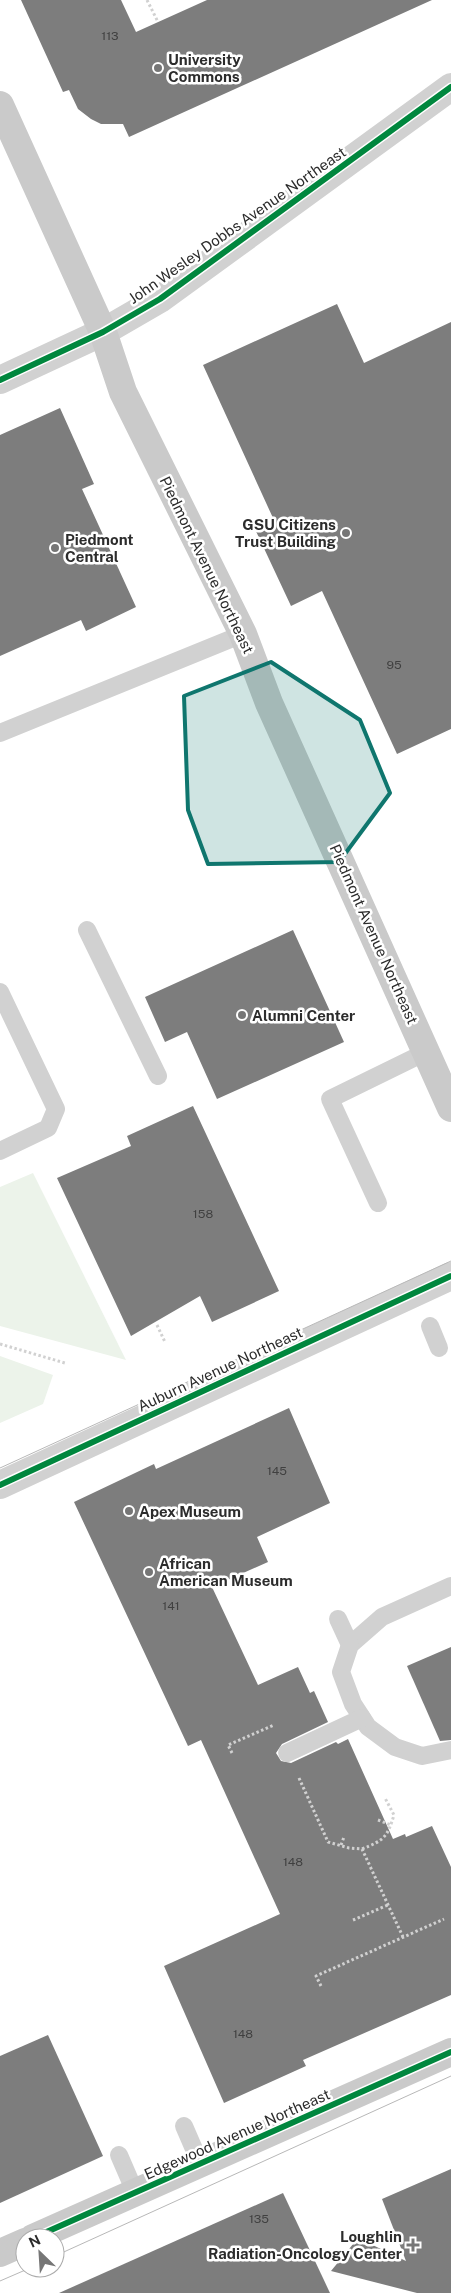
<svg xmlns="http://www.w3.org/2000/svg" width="451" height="2293" font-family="'Public Sans',sans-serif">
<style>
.green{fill:#ecf3ea}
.building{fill:#7d7d7d}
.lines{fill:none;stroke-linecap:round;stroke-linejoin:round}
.path{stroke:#d1d1d1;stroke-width:3;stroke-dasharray:2.5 2.5;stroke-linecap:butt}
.service{stroke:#d1d1d1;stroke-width:18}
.tertiary{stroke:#d1d1d1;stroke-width:28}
.secondary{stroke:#cacaca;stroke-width:28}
.tram{stroke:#b8b8b8;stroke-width:1}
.cycleway-casing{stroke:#fff;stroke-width:9}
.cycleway{stroke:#00873e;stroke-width:6}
.marked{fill:#0f766e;fill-opacity:0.2;stroke:#0f766e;stroke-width:4;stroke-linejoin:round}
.poi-dot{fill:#767676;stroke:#fff;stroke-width:2}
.labels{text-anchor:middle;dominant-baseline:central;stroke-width:5;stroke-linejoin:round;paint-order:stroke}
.number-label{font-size:12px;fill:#404040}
.poi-label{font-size:15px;font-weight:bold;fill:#2c2c2c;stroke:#fff;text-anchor:start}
.street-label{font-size:15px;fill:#2c2c2c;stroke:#fff}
</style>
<rect width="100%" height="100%" fill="#fff"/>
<g class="green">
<path d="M33,1173l93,187 -126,-34v-139z"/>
<path d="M0,1356l53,19 -10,29 -43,19z"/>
</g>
<g class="building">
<path d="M21,0h100l15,32 71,-32h225l-303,137 -6,-13h-22l-10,-5 -13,-10 -9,-19 -6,2z"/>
<path d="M337,304l27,59 87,-41v407l-54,25 -75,-163 -31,15 -37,-79 19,-9 -70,-153z"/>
<path d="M60,408l34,76 -12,5 54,118 -50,24 -5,-11 -81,36v-221z"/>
<path d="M293,930l51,112 -127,57 -30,-67 -22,10 -20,-45z"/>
<path d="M193,1106l86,185 -67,31 -12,-26 -69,40 -74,-158 74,-32 -4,-10z"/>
<path d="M289,1408l41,95 -73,34 11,25 -56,25 46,98 40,-18 12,26 4,-2 14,31 -46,22 -6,9 5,8 10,2 45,-21 2,2 10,-5 45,100 12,-5 1,3 26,-11 19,41v128l-148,65 3,6 -82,37 -60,-137 116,-52 -79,-174 -13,6 -114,-244 80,-38 2,5z"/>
<path d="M451,1647v93l-11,1 -33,-75z"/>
<path d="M48,2035l55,121 -103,47v-147z"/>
<path d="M451,2169v124h-34l-86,-22 27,-33 48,23 -24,-62z"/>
<path d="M283,2193l47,100h-271z"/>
</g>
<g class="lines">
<g class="path">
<path d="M147,0l11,22"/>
<path d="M157,1325l8,17"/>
<path d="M0,1344l65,19"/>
<path d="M232,1753l-4,-8 46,-20"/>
<path d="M299,1778l29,64 21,6 13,1 41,88"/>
<path d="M378,1820l13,5"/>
<path d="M341,1845l3,-8"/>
<path d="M362,1849c22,-9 25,-11 32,-34l-9,-17"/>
<path d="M353,1920l35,-15"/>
<path d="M321,1986l-5,-10 128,-57"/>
</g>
<g class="service">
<path d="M0,733l243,-99"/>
<path d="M87,930l71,146"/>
<path d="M0,992l56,117 -8,19 -48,23"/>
<path d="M378,1203l-48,-104 96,-47"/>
<path d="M430,1326l9,22"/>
<path d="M451,1586l-69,31 -32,28 -9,27 12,32 15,23 27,20 27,9 29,-6"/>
<path d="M338,1619l12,26"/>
<path d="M287,1753l75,-35"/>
<path d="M184,2126l16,37"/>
<path d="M119,2155l16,37"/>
</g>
<g class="tertiary">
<path d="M0,380l103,-48 57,-33 291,-212"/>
<path d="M0,1485l451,-209"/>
</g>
<g class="secondary">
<path d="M0,105l103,227 20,60 120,242 26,69 182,405"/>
<path d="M33,2238l418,-186"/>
<path d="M0,2253l25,-11"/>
</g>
<g class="tram">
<path d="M0,1468l451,-207"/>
<path d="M55,2256l396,-180"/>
<path d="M0,2281l30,-13"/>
</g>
<defs>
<g id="cycleway">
<path d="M0,380l103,-48 57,-33 291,-212"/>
<path d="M0,1485l451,-209"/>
<path d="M33,2238l418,-186"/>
</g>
</defs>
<use href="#cycleway" class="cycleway-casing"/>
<use href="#cycleway" class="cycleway"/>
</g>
<path class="marked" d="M271,662l89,58 30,73 -51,69 -131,2 -20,-54 -4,-114z"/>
<g class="poi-dot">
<circle cx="158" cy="68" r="5"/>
<circle cx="346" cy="533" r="5"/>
<circle cx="55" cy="548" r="5"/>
<circle cx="242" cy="1015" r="5"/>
<circle cx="129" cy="1511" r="5"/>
<circle cx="149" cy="1572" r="5"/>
<path d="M410.5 2237.5h5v5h5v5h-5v5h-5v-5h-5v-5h5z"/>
</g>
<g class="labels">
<g class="number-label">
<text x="110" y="36">113</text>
<text x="394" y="665">95</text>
<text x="203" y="1214">158</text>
<text x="277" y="1471">145</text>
<text x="171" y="1606">141</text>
<text x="293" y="1862">148</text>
<text x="243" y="2034">148</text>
<text x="259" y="2219">135</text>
</g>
<g class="poi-label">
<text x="168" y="59">University<tspan x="168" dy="17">Commons</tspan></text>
<text x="336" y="524" text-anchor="end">GSU Citizens<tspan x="336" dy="17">Trust Building</tspan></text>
<text x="65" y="539">Piedmont<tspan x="65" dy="17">Central</tspan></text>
<text x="252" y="1015">Alumni Center</text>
<text x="139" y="1511">Apex Museum</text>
<text x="159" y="1563">African<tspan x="159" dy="17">American Museum</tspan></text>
<text x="402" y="2236" text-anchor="end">Loughlin<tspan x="402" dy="17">Radiation-Oncology Center</tspan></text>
</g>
<g class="street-label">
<text transform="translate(237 225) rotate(-35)">John Wesley Dobbs Avenue Northeast</text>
<text transform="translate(207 565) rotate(64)">Piedmont Avenue Northeast</text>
<text transform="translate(374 934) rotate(66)">Piedmont Avenue Northeast</text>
<text transform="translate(220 1369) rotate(-25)">Auburn Avenue Northeast</text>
<text transform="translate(237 2134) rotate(-24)">Edgewood Avenue Northeast</text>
</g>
</g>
<g transform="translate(40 2253) rotate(335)"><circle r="24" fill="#ffffff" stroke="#ababab"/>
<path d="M0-4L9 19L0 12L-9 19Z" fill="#767676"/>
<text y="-8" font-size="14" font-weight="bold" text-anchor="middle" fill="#2c2c2c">N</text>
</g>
</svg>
